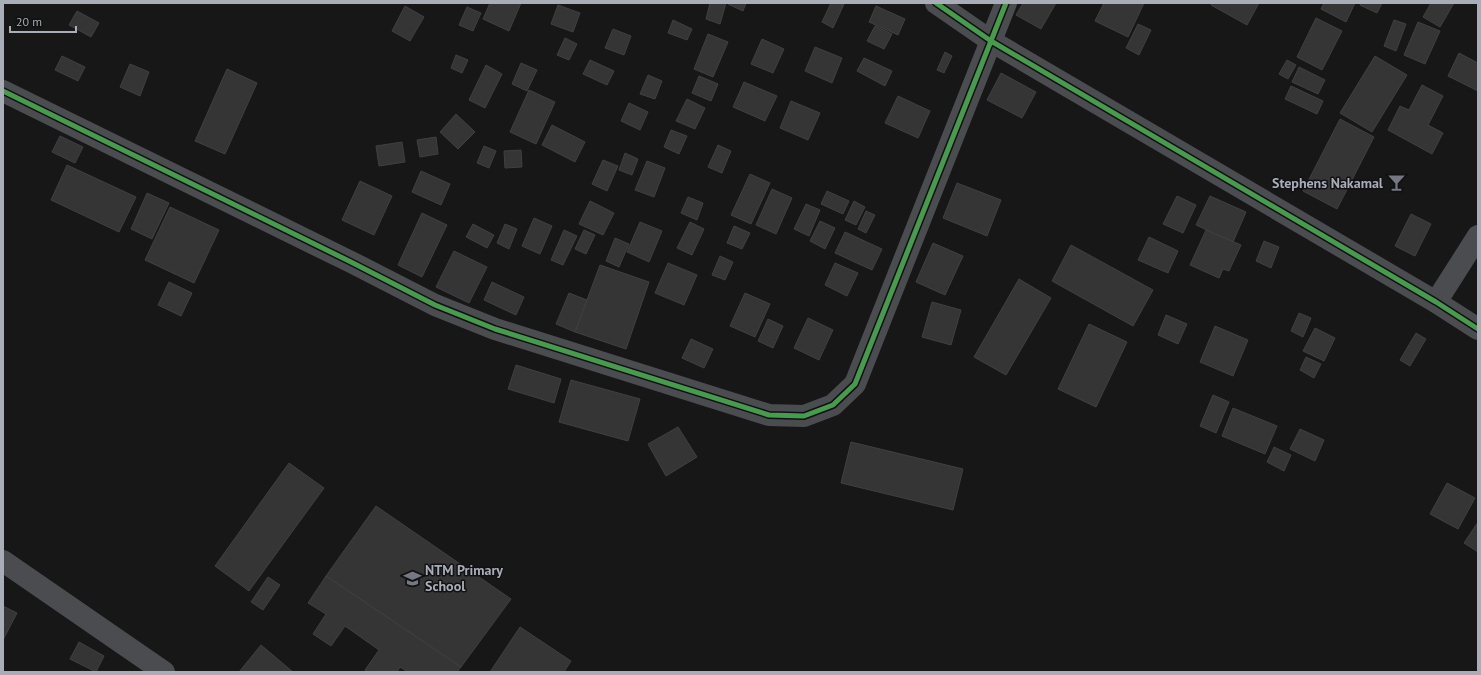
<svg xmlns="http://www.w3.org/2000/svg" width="1481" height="675" font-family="'PT Sans',sans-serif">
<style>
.building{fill:#353536;stroke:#3f4043}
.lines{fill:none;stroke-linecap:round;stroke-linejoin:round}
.minor{stroke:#4b4c50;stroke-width:22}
.cycleway-casing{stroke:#111113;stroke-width:8}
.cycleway{stroke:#469c4c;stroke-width:5}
.labels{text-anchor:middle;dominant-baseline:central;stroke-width:3;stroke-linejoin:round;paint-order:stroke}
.poi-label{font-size:14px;font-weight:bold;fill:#a8adb8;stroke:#111113;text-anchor:end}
</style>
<rect width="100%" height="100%" fill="#171717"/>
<g class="building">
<path d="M490,3h31l-12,28 -26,-12z"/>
<path d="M710,3h16l-6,21 -14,-5z"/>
<path d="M729,3h17l-3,8 -15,-7z"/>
<path d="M831,3l13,1 -11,24 -11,-6z"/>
<path d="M1023,3h33l-15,26 -25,-14z"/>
<path d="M1104,3h40l-16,34 -33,-16z"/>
<path d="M1212,3h47l-12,22 -36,-20z"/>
<path d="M1324,3h31l-9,19 -25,-13z"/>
<path d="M1361,3h21l-5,10 -17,-8z"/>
<path d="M1431,3h23l-14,24 -17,-10z"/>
<path d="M558,5l22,8 -7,19 -22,-8z"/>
<path d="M405,6l19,11 -14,24 -18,-10z"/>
<path d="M876,6l29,13 -7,16 -29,-13z"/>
<path d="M467,7l14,6 -8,18 -14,-6z"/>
<path d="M77,11l22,12 -8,14 -22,-12z"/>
<path d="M1316,18l26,13 -20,39 -25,-13z"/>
<path d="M673,20l19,9 -5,11 -19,-7z"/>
<path d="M1394,20l12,4 -10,27 -12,-5z"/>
<path d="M1418,22l22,9 -15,33 -21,-9z"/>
<path d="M1138,24l13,6 -12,25 -13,-7z"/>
<path d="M875,26l17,8 -8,15 -17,-8z"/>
<path d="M613,29l18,7 -7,19 -19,-7z"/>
<path d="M708,34l20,8 -15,35 -19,-8z"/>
<path d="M565,38l12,6 -8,16 -12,-5z"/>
<path d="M762,39l22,10 -11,24 -22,-9z"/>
<path d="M815,47l27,11 -10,25 -27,-12z"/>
<path d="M945,52l7,4 -8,17 -7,-3z"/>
<path d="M1459,53l19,10v28l-30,-15z"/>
<path d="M456,55l12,5 -6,13 -11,-5z"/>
<path d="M62,56l23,11 -7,14 -23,-11z"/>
<path d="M1375,56l32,19 -35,57 -32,-19z"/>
<path d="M864,58l28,13 -7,15 -28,-15z"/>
<path d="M590,60l24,11 -7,14 -24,-11z"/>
<path d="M1287,60l9,5 -8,14 -9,-5z"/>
<path d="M521,63l16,7 -10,21 -15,-7z"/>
<path d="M130,64l19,8 -9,24 -20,-9z"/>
<path d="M486,65l16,9 -17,34 -16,-8z"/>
<path d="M1299,67l26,13 -7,14 -26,-12z"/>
<path d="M227,69l30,14 -32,71 -30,-13z"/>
<path d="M1001,73l35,19 -14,26 -35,-18z"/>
<path d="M648,75l14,6 -7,18 -15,-5z"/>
<path d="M699,76l19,8 -7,17 -19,-8z"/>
<path d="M744,82l33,14 -12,25 -32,-14z"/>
<path d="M1422,85l21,11 -15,29 15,8 -11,21 -44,-24 12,-24 9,4z"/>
<path d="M1291,86l32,15 -6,13 -32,-15z"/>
<path d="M529,90l26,12 -19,42 -26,-12z"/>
<path d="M898,96l32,15 -12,27 -33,-15z"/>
<path d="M687,99l18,9 -10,21 -19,-8z"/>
<path d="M791,101l29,12 -12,27 -28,-12z"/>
<path d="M629,103l19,9 -8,18 -19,-9z"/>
<path d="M456,114l19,18 -17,17 -18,-17z"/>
<path d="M1340,119l34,18 -37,72 -34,-18z"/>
<path d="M552,125l33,17 -10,20 -33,-17z"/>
<path d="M671,130l16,6 -8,18 -15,-7z"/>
<path d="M60,136l23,11 -8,16 -23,-11z"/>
<path d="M436,137l2,17 -18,3 -3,-17z"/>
<path d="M402,142l3,20 -26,4 -3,-20z"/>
<path d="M718,145l13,6 -9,22 -14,-6z"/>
<path d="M484,146l12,5 -7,17 -12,-5z"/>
<path d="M521,150l1,17 -17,1 -1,-17z"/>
<path d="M625,153l13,6 -6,16 -13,-5z"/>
<path d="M603,160l15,6 -11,25 -15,-7z"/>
<path d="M647,161l18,7 -11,29 -19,-7z"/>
<path d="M67,165l69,32 -17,35 -68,-32z"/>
<path d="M421,171l29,13 -9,21 -29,-13z"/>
<path d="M750,174l20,9 -19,41 -20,-9z"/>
<path d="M360,181l32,15 -18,39 -32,-15z"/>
<path d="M957,183l44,17 -14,36 -44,-18z"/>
<path d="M772,189l20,9 -16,36 -20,-9z"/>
<path d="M827,191l22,10 -6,13 -22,-10z"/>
<path d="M147,193l22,10 -17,36 -21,-10z"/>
<path d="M1177,196l19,9 -13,28 -20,-9z"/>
<path d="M1210,196l36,16 -13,30 -37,-17z"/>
<path d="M688,197l15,6 -6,17 -16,-7z"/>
<path d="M590,201l24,12 -11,22 -24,-11z"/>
<path d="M854,201l11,6 -9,18 -11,-5z"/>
<path d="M806,204l14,6 -11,26 -15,-7z"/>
<path d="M170,207l49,23 -25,53 -49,-23z"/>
<path d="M866,211l9,4 -9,18 -8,-4z"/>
<path d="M422,213l25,12 -25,52 -24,-12z"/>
<path d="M1411,214l20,10 -16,32 -20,-10z"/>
<path d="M534,218l18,8 -12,28 -18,-8z"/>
<path d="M820,221l15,7 -10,21 -15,-8z"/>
<path d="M640,222l22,9 -13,31 -22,-10z"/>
<path d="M690,222l14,7 -12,26 -15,-7z"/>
<path d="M473,224l21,11 -7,13 -21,-11z"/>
<path d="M505,224l12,5 -8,20 -12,-6z"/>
<path d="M734,226l16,7 -8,16 -15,-6z"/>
<path d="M564,230l13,6 -14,29 -12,-5z"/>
<path d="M584,230l11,5 -9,19 -11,-5z"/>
<path d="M1206,230l35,15 -12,26 -6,-2 -4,9 -29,-13z"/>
<path d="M845,232l37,17 -10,21 -37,-17z"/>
<path d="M1149,237l29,14 -10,22 -30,-13z"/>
<path d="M615,238l14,6 -10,23 -13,-6z"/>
<path d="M1264,241l15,6 -8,21 -15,-7z"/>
<path d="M933,243l30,13 -18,39 -29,-13z"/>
<path d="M1071,245l82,45 -20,36 -81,-45z"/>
<path d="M454,251l33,16 -18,36 -33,-16z"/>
<path d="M720,256l13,6 -8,18 -13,-5z"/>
<path d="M668,263l29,12 -13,30 -29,-12z"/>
<path d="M835,263l23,10 -11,23 -22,-11z"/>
<path d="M600,265l49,17 -23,67 -51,-17z"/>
<path d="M1019,279l32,19 -45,77 -32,-18z"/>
<path d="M169,282l23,11 -11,23 -23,-11z"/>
<path d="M492,282l32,15 -8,18 -32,-15z"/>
<path d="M569,293l18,7 -12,32 -19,-8z"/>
<path d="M745,293l25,11 -15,33 -25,-11z"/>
<path d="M932,302l29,8 -10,35 -29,-8z"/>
<path d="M1299,313l12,5 -8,19 -12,-6z"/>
<path d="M1166,315l21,9 -9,20 -20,-9z"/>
<path d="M808,318l25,12 -14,30 -25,-12z"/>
<path d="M768,319l15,7 -10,22 -15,-7z"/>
<path d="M1089,324l38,18 -31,65 -38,-18z"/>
<path d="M1215,326l33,14 -15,36 -33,-14z"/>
<path d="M1315,328l20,10 -11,23 -21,-10z"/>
<path d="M1416,333l10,6 -16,27 -10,-6z"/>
<path d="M691,339l22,10 -9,19 -22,-10z"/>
<path d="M1306,357l15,7 -7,14 -14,-8z"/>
<path d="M516,365l45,14 -7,24 -46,-14z"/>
<path d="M571,380l69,19 -12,42 -69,-19z"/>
<path d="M1213,395l16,7 -13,31 -16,-7z"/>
<path d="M1233,408l44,18 -12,28 -43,-18z"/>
<path d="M678,427l19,30 -31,19 -18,-32z"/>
<path d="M1300,429l24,11 -9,21 -25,-12z"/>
<path d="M851,442l112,27 -10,41 -112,-27z"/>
<path d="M1274,447l17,8 -7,16 -17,-9z"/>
<path d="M289,463l35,25 -75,103 -34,-25z"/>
<path d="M1447,483l28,15 -17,31 -28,-15z"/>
<path d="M376,506l135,93 -50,68 -135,-91z"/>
<path d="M1478,522v30l-14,-9z"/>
<path d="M326,576l135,91 -4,5h-49l-8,-5 -3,5h-29l-3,-2 14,-20 -34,-24 -14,20 -18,-12 13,-20 -18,-11z"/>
<path d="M268,577l12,8 -17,25 -12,-8z"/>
<path d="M3,606l14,7 -14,27z"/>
<path d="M520,627l51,34 -7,11h-74z"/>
<path d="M79,642l25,14 -8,16 -26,-13z"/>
<path d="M261,645l32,27h-54z"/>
</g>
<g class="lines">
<g class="minor">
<path d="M936,3l55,38 445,261 42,27"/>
<path d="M3,91l348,171 84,43 60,24 274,86 35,1 29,-11 22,-21 151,-381"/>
<path d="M1436,302l42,-66"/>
<path d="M3,561l161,111"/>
</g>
<defs>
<g id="cycleway">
<path d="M936,3l55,38 445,261 42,27"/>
<path d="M3,91l348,171 84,43 60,24 274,86 35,1 29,-11 22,-21 151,-381"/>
</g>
</defs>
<use href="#cycleway" class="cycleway-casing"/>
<use href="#cycleway" class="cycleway"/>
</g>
<defs>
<symbol id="bar-bare" viewBox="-9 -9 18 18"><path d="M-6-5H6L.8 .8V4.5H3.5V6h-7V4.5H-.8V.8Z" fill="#757880" stroke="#111113" stroke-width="2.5" paint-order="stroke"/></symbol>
<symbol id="school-bare" viewBox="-9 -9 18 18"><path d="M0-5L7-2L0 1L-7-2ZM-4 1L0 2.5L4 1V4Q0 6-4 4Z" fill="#757880" stroke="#111113" stroke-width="2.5" paint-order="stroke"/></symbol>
</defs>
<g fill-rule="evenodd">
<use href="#bar-bare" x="1384" y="170" width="25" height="25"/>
<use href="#school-bare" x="400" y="566" width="25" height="25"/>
</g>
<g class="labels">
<g class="poi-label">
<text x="1383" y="183">Stephens Nakamal</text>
<text x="425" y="570" text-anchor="start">NTM Primary<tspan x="425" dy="16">School</tspan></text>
</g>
</g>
<rect width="1481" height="675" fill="none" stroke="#a8adb8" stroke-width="8"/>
<path d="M10 26v6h66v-6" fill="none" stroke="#a8adb8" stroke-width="2"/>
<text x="16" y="26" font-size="12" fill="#a8adb8" stroke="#111113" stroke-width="3" paint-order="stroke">20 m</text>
</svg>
